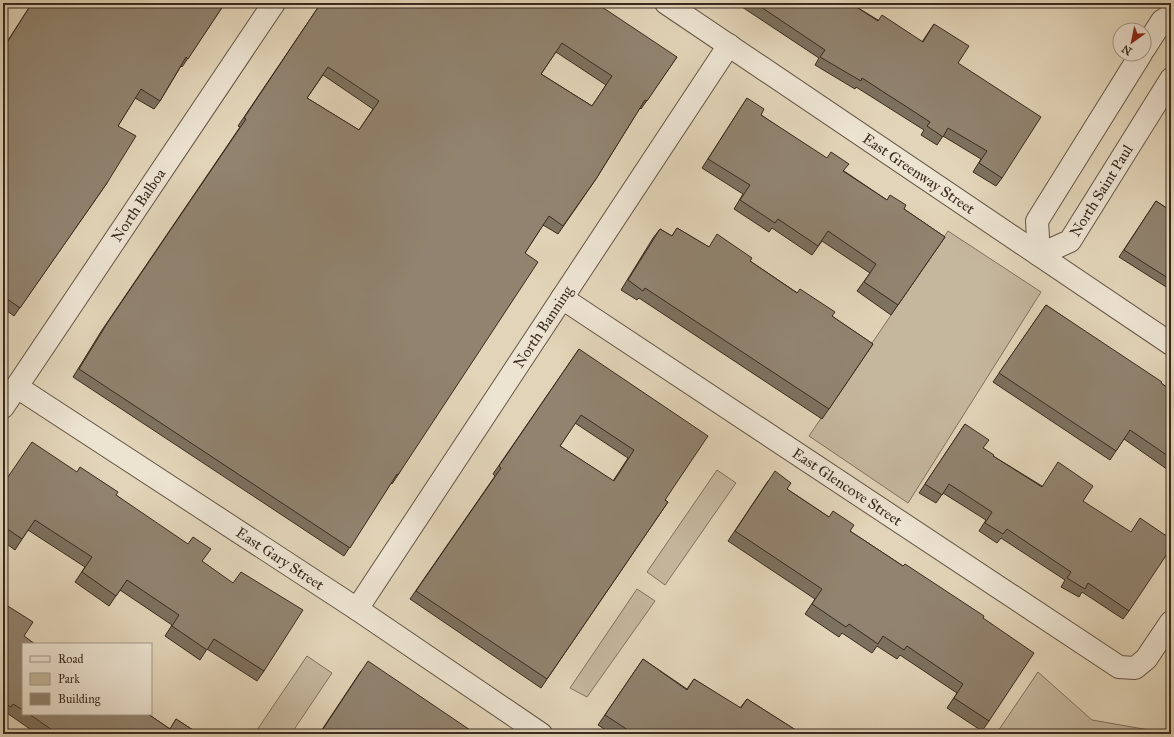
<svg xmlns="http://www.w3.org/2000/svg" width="1174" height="737" font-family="'IM FELL Great Primer',serif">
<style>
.green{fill:#c5b79e;stroke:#7f715e}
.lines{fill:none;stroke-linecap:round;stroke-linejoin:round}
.minor-casing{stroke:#635545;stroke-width:24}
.minor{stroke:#ece3d1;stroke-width:22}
.wall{fill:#7d715f;stroke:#392b1f;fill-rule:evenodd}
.building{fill:#91836f;stroke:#392b1f;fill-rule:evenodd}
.labels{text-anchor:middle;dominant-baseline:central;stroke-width:3.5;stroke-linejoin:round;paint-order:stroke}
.street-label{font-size:15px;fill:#392b1f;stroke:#ece3d1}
</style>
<rect width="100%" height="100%" fill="#e2d4b8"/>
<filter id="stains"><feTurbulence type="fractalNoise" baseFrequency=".005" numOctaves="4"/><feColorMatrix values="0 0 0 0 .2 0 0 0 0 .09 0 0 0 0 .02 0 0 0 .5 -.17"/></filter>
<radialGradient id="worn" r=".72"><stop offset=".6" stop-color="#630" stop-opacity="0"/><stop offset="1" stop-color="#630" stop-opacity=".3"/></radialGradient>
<g class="green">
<path d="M948,231l93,61 -133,211 -99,-67z"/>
<path d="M717,470l19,13 -71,102 -18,-13z"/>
<path d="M637,589l18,12 -68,96 -17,-9z"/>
<path d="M307,656l25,17 -41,61h-28l-6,-4z"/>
<path d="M1038,672l54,48 63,11 -1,3h-158z"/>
</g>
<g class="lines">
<defs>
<g id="minor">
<path id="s1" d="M666,3l505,341"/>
<path d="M1144,49l18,-28 9,-6"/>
<path id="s2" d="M1141,54l-104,167 2,34 31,-14 101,-162"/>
<path id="s3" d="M562,298l557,369 16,1 11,-9 25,-37"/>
<path id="s4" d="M17,387l340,222 184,125"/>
<path id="s5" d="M3,407l271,-404"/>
<path id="s6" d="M357,609l372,-564"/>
</g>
</defs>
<use href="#minor" class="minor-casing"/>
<use href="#minor" class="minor"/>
</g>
<g class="wall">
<path d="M32,3h193l-43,64 -1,-1 -21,35 -6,8 -19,-11 -17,28 -11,57 -93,133 -11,-8v-260z"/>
<path d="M321,3l356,54 -36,52 -1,-1 -44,71 -38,55 -15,-9 -18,28 -127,222 -6,9 -1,-1 -47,73 -271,-179 29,-47 138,-203 -2,-1zM556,52l50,33 -14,21 -51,-32zM323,75l50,34 -14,21 -52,-32z"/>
<path d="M736,3h114l28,17 44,22 12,-18 24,39 44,115 -6,8 -23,-14 8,-13 -38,-23 -6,9 -16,-10 3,-5 -68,-43 -1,2 -40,-24 4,-7z"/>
<path d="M747,98l14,17 126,85 17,9 41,28 -54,78 -34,-24 13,-18 -48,-32 -10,14 -40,-27 -3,4 -35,-23 9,-15 -41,-26z"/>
<path d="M1156,201l15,10v79l-52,-33z"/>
<path d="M677,228l32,19 41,14 123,83 -51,75 -183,-121 -2,2 -16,-10 32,-52 7,-9 12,7z"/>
<path d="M1046,305l125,85v82l-47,-33 -14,21 -117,-78z"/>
<path d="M579,349l86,151 3,2 -127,186 -131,-89 85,-123 -2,-2zM575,423l53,35 -15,23 -53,-35z"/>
<path d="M965,424l18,24 10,8 49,30 41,15 46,110 -6,8 -41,-27 -3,5 -18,-10 4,-7 -64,-42 -4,5 -18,-12 7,-11 -43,-27 -7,10 -17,-10z"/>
<path d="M1171,473v5l-2,-2z"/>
<path d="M768,481l19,8 63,42 53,35 80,52 6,103 -7,10 -35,-23 10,-15 -57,-38 -3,4 -20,-13 -5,7 -30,-20 -3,4 -34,-23 10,-15 -87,-58z"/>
<path d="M3,484l113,11 86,66 62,110 -7,10 -50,-32 -7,11 -35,-24 7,-11 -52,-35 -11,16 -34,-24 10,-15 -57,-37 -13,20 -12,-9z"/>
<path d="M3,603l21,33 -1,8v70h125l22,15 6,-10 23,15h-162l-30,-21 -3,4 -1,-1z"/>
<path d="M643,659l44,30 7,-10 46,29 7,-9 55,35h-190l-14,-9z"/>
<path d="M361,671l115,63h-157z"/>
</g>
<g class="building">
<path d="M32,3h193l-37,56 -2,-2 -26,44 -19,-12 -23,37 18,10 -29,47 -87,125 -17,-12v-247z"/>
<path d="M321,3h275l81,54 -30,44 -2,-1 -49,79 -33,47 -14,-10 -24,37 13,9 -140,213 -1,-1 -47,74 -271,-179 29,-47 138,-203 -2,-1zM562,43l50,33 -20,30 -51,-32zM328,67l51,34 -20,29 -52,-32z"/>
<path d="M755,3h95l28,18 4,-6 41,27 11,-18 35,22 -11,17 83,54 -39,61 -23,-15 8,-12 -39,-23 -5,9 -16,-11 3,-4 -68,-44 -1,3 -41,-24 5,-7z"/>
<path d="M747,98l17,11 -3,6 66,43 4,-6 18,12 -6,7 44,29 3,-5 16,10 -2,4 41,28 -47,68 -34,-23 12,-18 -48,-33 -10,15 -40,-27 -3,4 -35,-23 10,-15 -42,-26z"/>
<path d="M1156,201l15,10v69l-47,-30z"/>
<path d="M677,228l32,19 8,-13 35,24 -2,3 47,32 3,-4 35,23 -3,4 41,28 -44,65 -184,-121 -2,3 -15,-11 32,-51 12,7z"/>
<path d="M1046,305l116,77 -1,1 10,7v68l-41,-28 -14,21 -117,-78z"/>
<path d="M579,349l129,87 -43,64 3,2 -121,177 -131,-88 85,-123 -2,-2zM581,415l53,35 -20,31 -54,-35z"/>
<path d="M965,424l24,16 -6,8 11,7 -1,1 49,31 16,-25 35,24 -10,15 48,31 9,-14 31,21v9l-42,63 -41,-28 -3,6 -18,-11 4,-6 -64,-43 -4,5 -18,-11 7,-11 -43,-28 -7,11 -17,-11z"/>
<path d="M32,442l45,30 3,-5 38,25 -2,3 72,49 5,-7 18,12 -9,12 31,22 8,-11 62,38 -39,61 -50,-32 -7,11 -35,-24 7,-11 -52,-35 -11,16 -34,-24 10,-15 -57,-37 -13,19 -19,-13v-42z"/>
<path d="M775,471l16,12 -4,6 42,28 4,-6 21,14 -4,6 53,35 2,-2 79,52 -1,2 51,35 -45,68 -35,-23 9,-14 -56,-38 -3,4 -21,-14 -5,8 -29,-20 -3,3 -34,-23 10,-15 -87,-58z"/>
<path d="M3,603l30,19 -9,14 11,8h-12v66l-10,-6 -2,3 -8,-5z"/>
<path d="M643,659l44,31 7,-11 47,29 6,-9 55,35h-168l-29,-19z"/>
<path d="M368,661l108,73h-151l-4,-2z"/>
<path d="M29,714h119l22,15 6,-10 23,15h-141z"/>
</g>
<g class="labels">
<g class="street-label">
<text stroke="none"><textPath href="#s1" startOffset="305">East Greenway Street</textPath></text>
<text stroke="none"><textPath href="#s2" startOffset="324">North Saint Paul</textPath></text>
<text stroke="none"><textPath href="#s5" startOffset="243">North Balboa</textPath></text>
<text stroke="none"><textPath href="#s6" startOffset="338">North Banning</textPath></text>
<text stroke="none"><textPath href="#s3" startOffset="342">East Glencove Street</textPath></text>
<text stroke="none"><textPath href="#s4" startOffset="314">East Gary Street</textPath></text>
</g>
</g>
<rect width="1174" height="737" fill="none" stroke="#e2d4b8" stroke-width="16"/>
<rect x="4" y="4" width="1166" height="729" fill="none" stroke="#392b1f" stroke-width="2"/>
<rect x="8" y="8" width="1158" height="721" fill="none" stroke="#392b1f"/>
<rect x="22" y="643" width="130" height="72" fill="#ece3d1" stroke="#a4998a"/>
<rect x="30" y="656" width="20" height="6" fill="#ece3d1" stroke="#a4998a"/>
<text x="58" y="663" font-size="12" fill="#392b1f">Road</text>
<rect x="30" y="673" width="20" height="12" fill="#c5b79e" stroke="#a4998a"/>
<text x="58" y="683" font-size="12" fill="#392b1f">Park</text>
<rect x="30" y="693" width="20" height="12" fill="#91836f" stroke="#a4998a"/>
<text x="58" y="703" font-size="12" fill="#392b1f">Building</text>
<g transform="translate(1132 42) rotate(213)"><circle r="19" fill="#ece3d1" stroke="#a4998a"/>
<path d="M0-3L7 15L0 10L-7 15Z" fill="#8f2418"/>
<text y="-6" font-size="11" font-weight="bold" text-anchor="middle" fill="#392b1f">N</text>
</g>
<rect width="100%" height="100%" filter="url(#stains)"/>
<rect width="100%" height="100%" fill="url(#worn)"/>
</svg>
